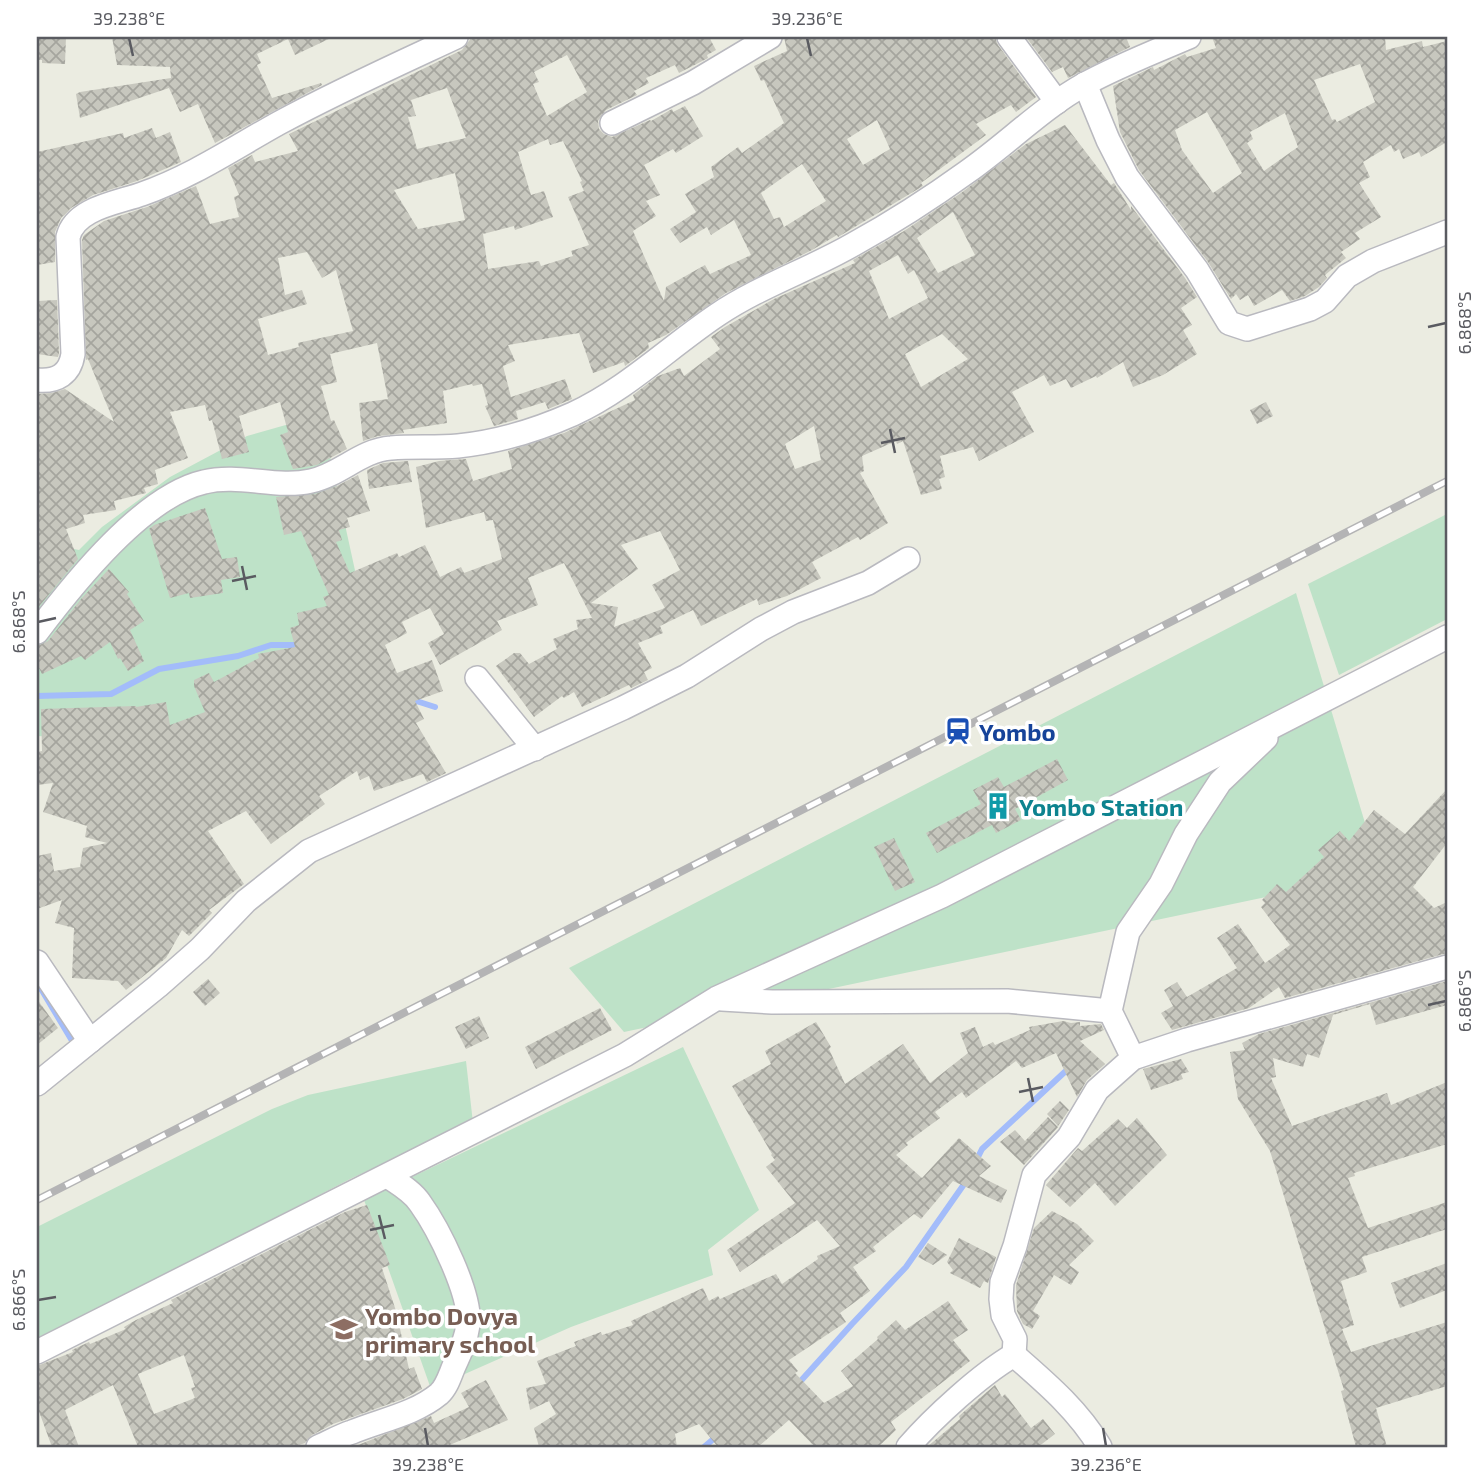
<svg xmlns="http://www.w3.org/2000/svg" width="1484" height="1484" font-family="'Exo 2',sans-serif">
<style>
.green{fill:#bee2c8}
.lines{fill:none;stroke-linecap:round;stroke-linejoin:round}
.stream{stroke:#a3bcfa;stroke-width:6}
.building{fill:url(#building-cross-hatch);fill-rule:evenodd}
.minor-casing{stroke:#b9b9bf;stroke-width:26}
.minor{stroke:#fff;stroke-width:23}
.rail-casing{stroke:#b4b4b5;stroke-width:8}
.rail{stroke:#fff;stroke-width:5;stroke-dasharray:16;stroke-linecap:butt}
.ticks{fill:none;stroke:#5a5b61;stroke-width:2.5}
.labels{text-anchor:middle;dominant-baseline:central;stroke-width:7;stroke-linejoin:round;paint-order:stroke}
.transit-label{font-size:24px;font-weight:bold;fill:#164399;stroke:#fff;text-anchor:start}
.culture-label{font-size:24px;font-weight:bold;fill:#0d838f;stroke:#fff;text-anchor:start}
.education-label{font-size:24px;font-weight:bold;fill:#785e54;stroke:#fff;text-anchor:start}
.neatline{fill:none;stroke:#5a5b61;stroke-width:2.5}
.ticks-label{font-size:18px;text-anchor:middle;fill:#5a5b61}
</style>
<defs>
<pattern id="building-cross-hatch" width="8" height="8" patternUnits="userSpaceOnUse" patternTransform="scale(1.75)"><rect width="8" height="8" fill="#c7c7be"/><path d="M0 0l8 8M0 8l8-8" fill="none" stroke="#a5a59e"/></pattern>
</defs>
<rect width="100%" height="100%" fill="#ebece1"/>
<g class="green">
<path d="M321,415l42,192 -86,84 -125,50 -115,-5v-194l42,8 23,-23 68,-50 77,-41z"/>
<path d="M1447,514v105l-108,56 -31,-91z"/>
<path d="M1296,593l84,280 -756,159 -55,-64z"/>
<path d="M683,1047l76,163 -51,40 5,25 -142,52 -140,62 -67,-189z"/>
<path d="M466,1061l7,62 -121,55 -183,95 -132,65v-111l235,-118 36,-14z"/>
</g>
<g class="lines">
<g class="stream">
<path d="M37,696l74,-2 48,-25 79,-13 33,-11h29"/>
<path d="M410,699l25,8"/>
<path d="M37,982l37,62"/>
<path d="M976,1161l6,-12 87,-81"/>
<path d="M798,1384l54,-60 54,-57 61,-87"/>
<path d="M704,1447l13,-11"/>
</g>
</g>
<g class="building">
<path d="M37,37h29l-1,27 -23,-1v-3h-5z"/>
<path d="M112,37h221l-38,18 -7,-16 -31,15 4,9 -4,2 15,33 49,-15 1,2 -107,58 -17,-39 -18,8 -11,-24 -89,30 -4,-24 4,-2 91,-14 -1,-11 -53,-2z"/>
<path d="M472,37h237l7,13 -9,5 1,3 -29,15 -4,-8 -29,13 3,5 -15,8 3,4 -31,15 -8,11 1,8 5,5 8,3 38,-17 1,1 21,-12 1,3 12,-6 18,30 -27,17 -3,-4 -29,16 16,30 -14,6 10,15 -23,15 31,70 2,-14 39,-22 5,9 41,-19 -17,-35 -23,15 -4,-8 -27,16 -10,-14 26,-17 -11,-18 29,-17 -3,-10 27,-20 4,6 42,-30 -20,-43 -3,1 -7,-15 33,-15 -3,-14h211l3,8 38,52 -20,15 -5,-7 -35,19 10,11 -65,48 2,3 -85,51 -1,-2 -25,15 -86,43 -60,42 -18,8 1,5 -24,18 -1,-4 -31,11 -14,-40 -71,12 7,16 -12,5 8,31 54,-18 7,20 -24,10 -3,-7 -29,9 2,8 -24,7 -9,-20 3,-1 -6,-21 -9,2 -1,-2 -29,7 4,32 -44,7 1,3 -26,3 -15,5 -4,-38 29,-4 -11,-56 -47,11 7,28 -16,4 10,35 3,-1 13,29 -30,16 -24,4 -13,-34 8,-3 -8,-30 -41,14 10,36 -27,7 -10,-39 -3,1 -4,-16 -35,7 18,46 -33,12 3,14 -14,4 2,5 -32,8 2,9 -33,5 2,8 -19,6 12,30 -41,50v-215l15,-1 13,-4 49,33 -26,-63 -2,1 -4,-120 2,-5 20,-14 43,-14 49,-21 14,38 29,-7 -5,-20 5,-2 -11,-27 24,-13 3,7 43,-11 -9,-17 173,-84zM567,55l20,37 -40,24 -14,-32 6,-2 -5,-10zM447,88l19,50 -49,11 -9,-32 8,-1 -5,-16zM877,120l13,29 -27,16 -16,-26zM548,139l2,6 13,-4 19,40 -2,1 4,9 -16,6 21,48 -18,6 2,5 -32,10 -2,-5 -51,8 -5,-35 31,-8 1,4 38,-13 -9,-26 -13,4 -13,-43zM802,164l24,37 -42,26 -4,-10 -6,2 -13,-26zM455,173l10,47 -47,9 -24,-39zM307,252l15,26 14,-8 17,61 -51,11 -4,1 1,4 -31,8 -10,-36 49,-15 -5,-14 -17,5 -7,-37z"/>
<path d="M1026,37h100l4,10 -62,31 -5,-11 -11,5z"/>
<path d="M1212,37h173l1,13 36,-9 1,6 24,-6v101l-26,15 -2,-5 -16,7 -4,-10 -5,3 -3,-7 -28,17 7,15 -11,6 22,34 -26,16 5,6 -19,13 5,6 -21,17 2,3 -8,9 -14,9 -15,5 -8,-11 -28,16 -6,-11 -8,5 -4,-6 -5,5 -23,-37 -69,-92 -19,-38 -7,-46 40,-19 1,3 31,-16 2,3 29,-9zM1360,64l15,38 -38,20 -2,-3 -3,1 -18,-40zM1207,112l35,61 -29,20 -31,-43 -7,-20zM1285,113l13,34 -34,24 -17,-28 6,-4 -3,-7z"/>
<path d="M1065,125l46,60 3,-2 17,27v-4l54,72 12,19 -16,11 11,17 -9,5 14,24 -34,21 -30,12 -10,-25 -26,16 -1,-2 -25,12 -5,-9 -16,7 -6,-11 -32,17 22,40 -55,29 -6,-14 -33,9 5,21 -6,2 3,10 -21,6 -18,-54 -6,3 -1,-3 -34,15 2,15 -4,2 28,50 -28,17 -2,-3 -46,25 9,16 -34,18 -28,9 -2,-6 -56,27 -8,-16 -33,16 3,7 -25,10 14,25 -8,4 4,8 -17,8 -2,-3 -47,22 -8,-15 -10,6 -2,-2 -28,21 -38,-51 18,-13h6l9,11 28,-15 -4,-10 25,-10 -2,-9 16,-2 -28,-55 -36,15 10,27 -41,16 5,9 -62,35 -12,-22 16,-9 -14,-26 -28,14 5,11 -22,12 12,28 35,-13 11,31 -28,10 9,18 -8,4 30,50 -19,9 -4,-8 -49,17 -5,-15 -9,4 -3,-9 -38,25 6,8 -54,40 -25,-33 -38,20 36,53 -35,26 3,3 -23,23 -7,-6 -16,28 -40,32 -8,-9 -46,-3 2,-50 -19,-5 7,-23 -25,9v-53l14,-3 3,18 26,-4 3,-19 24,-5 -22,-6 2,-11 -44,-14 10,-29 -16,2v-33l5,-1 -1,-42 95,-3v1l30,-5 4,23 35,-13 -11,-26v-6l15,-7 5,9 45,-24 -1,-4 37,-7 -5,-19 9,-3 -2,-12 30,-7 -4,-9 6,-2 -28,-64 -17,4 -8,-38 39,-3 22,-8 21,-11 12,36 -23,7 3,9 -11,3 3,10 -6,2 14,31 47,-20 2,4 26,-12 15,32 21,-10 3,6 38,-14 -9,-39 -7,1 -2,-9 -58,16 -10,-61 23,-6 27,-2 7,22 39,-12 -4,-18 56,-18 71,-33 -2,-5 25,-19 22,-8 4,8 36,-27 -9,-12 14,-10 49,-28 81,-36 -2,-3 51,-29 57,-38 65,-49zM953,212l22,43 -37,18 -21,-35zM898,255l10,19 6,-4 14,28 -39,21 -20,-48zM942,334l26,25 -47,28 -16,-33zM814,426l7,34 -26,9 -10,-25zM660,531l20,39 -28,15 13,23 -51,19 4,-20 -27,-4 47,-34 -17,-24z"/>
<path d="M152,128l4,10 14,-6 11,30 -44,19 -44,14 -22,13 -10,10 -6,14v30l-18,3v-113l86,-19 1,5z"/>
<path d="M57,300l2,53 -1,4 -21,-3v-53z"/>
<path d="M1266,402l7,14 -16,8 -7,-14z"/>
<path d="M408,461l4,21 -43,7 -2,-19 16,-7z"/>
<path d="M205,508l17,51 15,-2 3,20 -19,3 2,13 -33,5 -1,-5 -19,5 -21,-69 5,-4z"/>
<path d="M109,569l20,23 -2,2 17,27 -14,9 14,31 -16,10 -8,-13 -2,1 -8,-17 -25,18 -4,-4 -39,18 -5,-10v-18l11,-5 33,-42z"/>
<path d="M1057,759l11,21 -53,29 6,11 -25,13 -4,-8 -55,28 -11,-20 55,-29 -8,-14 25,-13 6,10z"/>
<path d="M1447,789v54l-34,44 21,21 13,-6v51l-162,45 -6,-11 -30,21 -77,22 -11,-17 12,-7 -9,-16 13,-8 10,15 50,-29 -20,-30 21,-14 27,39 25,-18 -29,-38 4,-4 -3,-3 15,-16 9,8 38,-35 -6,-7 22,-19 9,10 25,-31 31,24z"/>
<path d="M894,838l21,44 -20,9 -21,-44z"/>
<path d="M208,979l12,14 -15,13 -12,-14z"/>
<path d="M1447,981v24l-71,20 -6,-21 -37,11 -14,43 -12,-4 -4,13 -30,-9 3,19 -5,1 21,48 95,-33 4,12 56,-23v62l-93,29 1,3 -7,2 20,50 79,-26v27l-85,28 5,15 -26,9 13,44 -12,4 9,23 96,-30v64l-71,22 11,39h-31l-15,-56 3,-1 -74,-239 -32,-52 -8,-47 15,-2 -3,-7 17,-9z"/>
<path d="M37,999l21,29 -21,17z"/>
<path d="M600,1008l12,22 -76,39 -11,-22z"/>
<path d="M479,1016l10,22 -23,11 -11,-22z"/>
<path d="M1063,1021l8,2 9,-1v4l21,-2 3,6 -24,11 25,23 -18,16 -10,17 -21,-44 -34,15 -6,-7 -50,37 -4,-6 -27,20 5,6 -34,25 2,2 -12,10 26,23 37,-40 32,28 -12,10 28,14 -6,13 -48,-22 -32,38 -7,-5 -41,33 3,4 -23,16 17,24 -30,22 6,9 -57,38 9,11 -3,2 29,30 29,-17 -12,-15 37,-32 -1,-2 19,-17 9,10 43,-29 20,29 -15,10 17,21 -79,61 5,8 -18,17h-63l-26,-27 -31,27h-40l-19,-23 -24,10 2,13h-138l-5,-19 22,-14 -7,-13 -19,9 -4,-22 20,-4 -9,-23 39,-15 -2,-4 27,-10 1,3 31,-10 -2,-4 72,-33 6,13 9,-5 2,3 56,-25 6,10 36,-25 -1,-3 23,-10 -23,-26 -77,52 -13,-22 68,-47 -29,-36 9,-7 -4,-5 1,-1 -40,-68 39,-22 -6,-13 51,-29 15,25 -2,2 16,35 58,-40 27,39 38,-30 -8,-20 15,-6 8,20 10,-5 2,3 35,-15 -1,-3z"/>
<path d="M1181,1059l8,13 -8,2 2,5 -32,11 -8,-21z"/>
<path d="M1060,1101l9,9 -11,16 -11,-12z"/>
<path d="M1048,1117l10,10 -34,38 -24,-23 15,-12 10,11z"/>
<path d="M1137,1118l30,37 -52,51 -20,-23 -25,24 -24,-22 32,-37 4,3 36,-32 9,9z"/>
<path d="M367,1205l23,60 -8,3 14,43 13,58 5,-2 8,22 -19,10 -70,25 -21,11 -7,8 -12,4h-155l-25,-62 -48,25 14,37h-27l-15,-41v-40l36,-14 -1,-2 17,-8 1,2 36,-15 -2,-2 12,-7 37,-17 -2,-3 174,-88zM184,1355l11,32 -4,1 4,10 -41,16 -16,-40z"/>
<path d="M1052,1211l25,13 17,17 -25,24 10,7 -8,13 -17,-10 -21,36 7,5 -8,13 -9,-5 -6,-13 -1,-26 18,-57z"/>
<path d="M959,1238l37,19 -8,26 -4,-2 -4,7 -30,-15 3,-3 -6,-8z"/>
<path d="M928,1243l19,12 -14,10 -15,-8z"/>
<path d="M1447,1263v27l-47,18 -9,-25z"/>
<path d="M486,1380l22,40 -63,27h-92l78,-31 3,7 35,-16 -8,-14z"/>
<path d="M995,1385l7,12 3,-3 26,34 12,-9 12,15 -17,13h-111l33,-28 -1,-3z"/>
</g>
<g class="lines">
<defs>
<g id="minor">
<path d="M1009,37l48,65"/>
<path d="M1085,84l23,56 19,37 70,93 32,53 18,6 63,-20 15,-8 22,-25 26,-15 74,-29"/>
<path d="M612,123l81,-40 77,-46"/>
<path d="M37,380c20,2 33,-6 36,-26l-5,-117c7,-29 49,-34 74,-43 49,-17 92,-46 137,-71 57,-31 117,-58 177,-86"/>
<path d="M37,632c37,-49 106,-136 167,-150 35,-9 72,7 107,-1 29,-6 50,-31 80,-33 22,-2 44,0 67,-2 39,-4 79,-16 115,-32 54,-25 95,-66 144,-99 43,-29 92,-45 137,-71 38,-21 77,-46 113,-72 40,-28 75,-64 118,-88 33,-18 69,-32 104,-47"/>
<path d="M477,678l58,71"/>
<path d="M37,962l53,79"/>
<path d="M722,999l50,3 235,-1 103,10"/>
<path d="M1133,1058l-23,-47 18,-79 33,-48 25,-50 34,-52 46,-44"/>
<path d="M37,1084l121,-98 42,-37 46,-48 63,-50 314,-143 64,-32 74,-47 32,-17 75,-29 40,-24"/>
<path d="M37,1352l588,-297 92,-57 225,-102 505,-259"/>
<path d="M1014,1355l1,-16 -12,-24 -2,-16 1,-17 13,-36 19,-71 35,-38 28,-47 36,-32 54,-18 260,-73"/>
<path d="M1014,1355c32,28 64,55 86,92"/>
<path d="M318,1447c11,-5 22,-11 34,-15 29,-12 63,-18 87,-38 8,-7 11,-19 15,-28 6,-13 12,-26 14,-41 4,-30 -30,-97 -48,-122 -8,-12 -21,-19 -33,-27"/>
<path d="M908,1447c25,-29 73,-73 106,-92"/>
</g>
</defs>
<use href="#minor" class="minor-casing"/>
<use href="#minor" class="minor"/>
<defs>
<path id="rail" d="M37,1200l1410,-719"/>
</defs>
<use href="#rail" class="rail-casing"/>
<use href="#rail" class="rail"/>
</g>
<path class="ticks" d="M129,38l4,18M807,38l4,18M1428,327l18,-4M890,429l5,24M881,443l24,-5M242,566l5,24M232,581l24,-5M38,622l18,-4M1428,1005l18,-4M1028,1078l5,24M1019,1092l24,-5M379,1215l6,24M370,1230l24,-5M38,1300l18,-3M425,1428l3,18M1103,1428l3,18"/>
<defs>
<symbol id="station-bare" viewBox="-9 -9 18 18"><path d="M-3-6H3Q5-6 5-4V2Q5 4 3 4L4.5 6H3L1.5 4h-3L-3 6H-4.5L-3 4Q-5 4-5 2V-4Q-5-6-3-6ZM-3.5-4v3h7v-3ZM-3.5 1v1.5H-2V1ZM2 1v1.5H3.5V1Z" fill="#1a4fb4" stroke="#fff" stroke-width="2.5" paint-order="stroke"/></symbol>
<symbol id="building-bare" viewBox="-9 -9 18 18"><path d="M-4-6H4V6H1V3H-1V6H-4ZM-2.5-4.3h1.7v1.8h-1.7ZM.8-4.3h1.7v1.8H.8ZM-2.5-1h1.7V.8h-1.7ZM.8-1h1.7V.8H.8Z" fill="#0f9aa8" stroke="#fff" stroke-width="2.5" paint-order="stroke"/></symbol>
<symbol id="school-bare" viewBox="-9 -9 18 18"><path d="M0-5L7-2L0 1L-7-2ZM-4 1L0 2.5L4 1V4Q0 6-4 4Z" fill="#8d6e63" stroke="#fff" stroke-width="2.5" paint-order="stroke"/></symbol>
</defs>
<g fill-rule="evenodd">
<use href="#station-bare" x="939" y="712" width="38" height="38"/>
<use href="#building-bare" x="979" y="787" width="38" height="38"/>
<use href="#school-bare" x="325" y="1310" width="38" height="38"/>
</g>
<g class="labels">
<g class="transit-label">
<text x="979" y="731">Yombo</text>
</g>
<g class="culture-label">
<text x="1019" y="806">Yombo Station</text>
</g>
<g class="education-label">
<text x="365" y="1315">Yombo Dovya<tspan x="365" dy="28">primary school</tspan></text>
</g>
</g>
<rect width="1484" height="1484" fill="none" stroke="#ffffff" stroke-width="77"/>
<rect x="38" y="38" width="1408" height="1408" class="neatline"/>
<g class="ticks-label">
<text x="129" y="25">39.238°E</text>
<text x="807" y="25">39.236°E</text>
<text transform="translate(1465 323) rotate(-90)" y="6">6.868°S</text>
<text transform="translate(19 622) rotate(-90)" y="6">6.868°S</text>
<text transform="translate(1465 1001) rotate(-90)" y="6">6.866°S</text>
<text transform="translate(19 1300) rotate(-90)" y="6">6.866°S</text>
<text x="428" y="1471">39.238°E</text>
<text x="1106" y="1471">39.236°E</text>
</g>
</svg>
